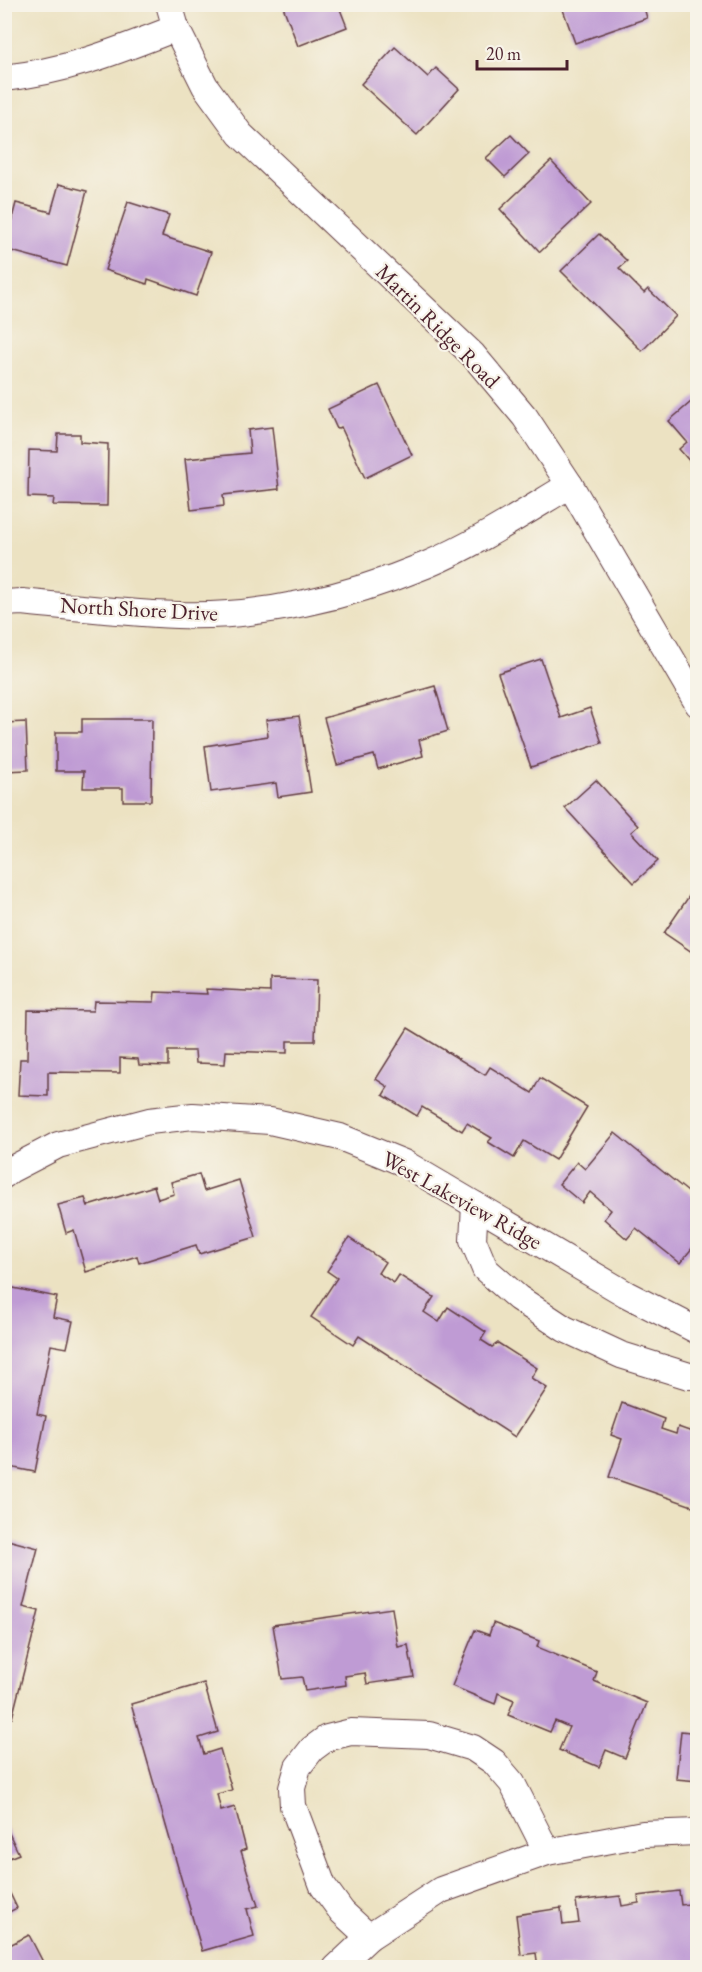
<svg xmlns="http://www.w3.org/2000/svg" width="702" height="1972" font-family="'EB Garamond',serif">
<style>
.building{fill:#bf9bd4}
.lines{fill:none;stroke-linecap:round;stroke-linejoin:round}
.minor-casing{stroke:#623c42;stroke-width:28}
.minor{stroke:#fff;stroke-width:26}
.labels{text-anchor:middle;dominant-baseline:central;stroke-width:4.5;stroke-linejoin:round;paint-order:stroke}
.street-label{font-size:22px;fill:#4a1f2b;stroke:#f7f3e8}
</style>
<rect width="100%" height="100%" fill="#f7f3e8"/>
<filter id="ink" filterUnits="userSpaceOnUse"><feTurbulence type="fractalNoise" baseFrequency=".0167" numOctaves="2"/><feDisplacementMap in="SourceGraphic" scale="12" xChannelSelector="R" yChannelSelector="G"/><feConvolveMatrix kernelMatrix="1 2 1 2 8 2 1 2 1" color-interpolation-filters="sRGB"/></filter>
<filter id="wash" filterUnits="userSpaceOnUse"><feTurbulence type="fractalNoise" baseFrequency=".008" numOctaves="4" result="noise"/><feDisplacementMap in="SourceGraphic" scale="24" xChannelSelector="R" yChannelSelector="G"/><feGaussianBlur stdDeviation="1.35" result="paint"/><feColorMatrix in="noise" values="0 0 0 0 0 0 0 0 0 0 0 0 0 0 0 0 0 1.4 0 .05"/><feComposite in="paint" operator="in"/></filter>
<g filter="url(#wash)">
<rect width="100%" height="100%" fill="#ece2c2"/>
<g id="blocks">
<g class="building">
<path d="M282,4h56l9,23 -49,19z"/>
<path d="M561,4h82l4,14 -72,25z"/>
<path d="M395,47l33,30 8,-9 23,21 -42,46 -56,-51z"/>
<path d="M511,135l18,19 -24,23 -19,-19z"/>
<path d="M551,161l40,43 -51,48 -40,-43z"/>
<path d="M59,184l28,7 -20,75 -63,-17 12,-46 35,9z"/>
<path d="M128,202l41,13 -7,21 49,16 -15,44 -48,-17 -1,5 -42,-14z"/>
<path d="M599,234l28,27 -8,7 25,25 4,-4 28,27 -34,35 -81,-80z"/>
<path d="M379,385l33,70 -47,23 -24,-51 -4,2 -9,-20z"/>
<path d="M698,396v75l-19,-22 8,-7 -18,-21z"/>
<path d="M272,427l7,62 -56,6 1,11 -33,4 -6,-51 65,-6 -2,-23z"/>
<path d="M58,434h22v8l28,2 -1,62 -54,-1 1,-7 -26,-1 1,-47 28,1z"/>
<path d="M541,659l20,59 29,-10 12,35 -71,24 -33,-94z"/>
<path d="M435,686l13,45 -29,9 4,16 -45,13 -4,-14 -37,10 -13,-47z"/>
<path d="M299,716l12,76 -33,5 -2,-14 -65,9 -6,-46 63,-10 -2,-16z"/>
<path d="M82,719h70l-1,82h-28v-13h-40l1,-17h-28v-39h26z"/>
<path d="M26,722l2,48 -24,1v-48z"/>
<path d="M596,780l42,46 -7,6 27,29 -24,22 -69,-75z"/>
<path d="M698,883v73l-34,-23z"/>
<path d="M270,979l47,1 -2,61h-28v12l-61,-2 -1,13 -29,-1 -1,-12h-27v15l-29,-1 -1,-6 -18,-1v15l-72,-1v24l-30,-1 2,-36h7l1,-49 65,1 1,-10 60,1 1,-10 52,2 -1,-5 64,3z"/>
<path d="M408,1028l77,47 5,-8 42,26 8,-15 47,29 -32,53 -31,-19 -10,17 -26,-16 4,-4 -25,-15 -5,8 -40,-24 -5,9 -34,-21 5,-8 -12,-8z"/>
<path d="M615,1133l83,67v51l-5,-4 -13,16 -44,-35 -9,11 -23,-20 7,-9 -21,-18 -8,11 -23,-19 18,-22 8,7z"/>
<path d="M199,1174l5,17 35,-11 17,57 -57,17 -3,-9 -57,18 -2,-7 -51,16 -12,-42 -8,3 -8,-28 27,-7 3,8 66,-20 4,13 16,-5 -3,-12z"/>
<path d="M349,1238l36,24 -7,11 16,10 5,-8 35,22 -10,15 15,10 9,-15 38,25 -5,8 11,7 6,-4 39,25 -6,10 16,10 -32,49 -156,-101 -6,9 -42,-28 26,-39 -10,-7z"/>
<path d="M4,1286l53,11 -4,20 20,4 -6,27 -16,-3 -14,69 9,2 -11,56 -31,-6z"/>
<path d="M622,1403l42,16 -3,10 15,5 2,-7 20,7v74l-89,-31 13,-38 -11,-4z"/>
<path d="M4,1539l34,9 -15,59 16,4 -27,107 -8,-2z"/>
<path d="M392,1608l6,39 10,-2 6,32 -47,7 -2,-11 -20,3 1,9 -41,6 -3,-14 -20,2 -9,-54z"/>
<path d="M493,1623l46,18 -2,6 60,25 -3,9 53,22 -22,55 -19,-8 -7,17 -40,-17 10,-23 -14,-6 -5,11 -42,-17 6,-15 -16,-7 -3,11 -43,-18 23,-56 14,5z"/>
<path d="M204,1683l14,49 -19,6 5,16 16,-5 12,41 -15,4 4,17 14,-4 11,42 -5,2 17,55 -11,3 7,27 -52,15 -71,-247z"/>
<path d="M681,1731l17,2v48l-22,-2z"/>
<path d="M4,1823l15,31 -15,6z"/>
<path d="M4,1881l13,27 -12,6 5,14 -5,3z"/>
<path d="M679,1891l2,14 17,-2v60l-34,5h-126l-2,-15 -15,2 -5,-40 45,-7 2,17 16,-2 -3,-22 44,-5 2,10 17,-3 -1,-7z"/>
<path d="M29,1935l17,33h-42v-20z"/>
</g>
</g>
</g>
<g filter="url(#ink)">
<use href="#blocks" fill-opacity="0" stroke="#623c42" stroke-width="1.5"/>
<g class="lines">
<defs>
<g id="minor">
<path d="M169,4l7,24 29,58 35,48 233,221 52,62 45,68 128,219"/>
<path d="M4,78c64,-7 113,-27 172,-50"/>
<path d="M4,603l18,-1c51,5 103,11 155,13 83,3 172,-18 249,-50 50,-21 97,-52 144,-80"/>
<path d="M4,1175l6,-5 48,-25 91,-24 44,-5 77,5 70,16 64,26 222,131 72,37"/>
<path d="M475,1205l-2,35 12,29 33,29 47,31 56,26 68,21h9"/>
<path d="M369,1937l-27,-25 -19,-26 -30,-80 -1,-18 6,-21 14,-18 15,-11 24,-6 78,3 44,13 21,14 18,21 35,69"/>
<path d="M336,1968l33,-31 72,-47 106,-38 96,-18 55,-2"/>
</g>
</defs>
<use href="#minor" class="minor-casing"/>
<use href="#minor" class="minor"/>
</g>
</g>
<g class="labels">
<g class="street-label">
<text transform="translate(438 326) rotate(45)">Martin Ridge Road</text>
<text transform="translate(139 609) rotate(3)">North Shore Drive</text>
<text transform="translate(462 1200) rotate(29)">West Lakeview Ridge</text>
</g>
</g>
<rect width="702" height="1972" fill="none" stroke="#f7f3e8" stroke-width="24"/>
<path d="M477 60v9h90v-9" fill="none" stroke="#4a1f2b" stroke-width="3"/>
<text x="486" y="60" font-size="18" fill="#4a1f2b" stroke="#f7f3e8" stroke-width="4.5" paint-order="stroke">20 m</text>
</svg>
